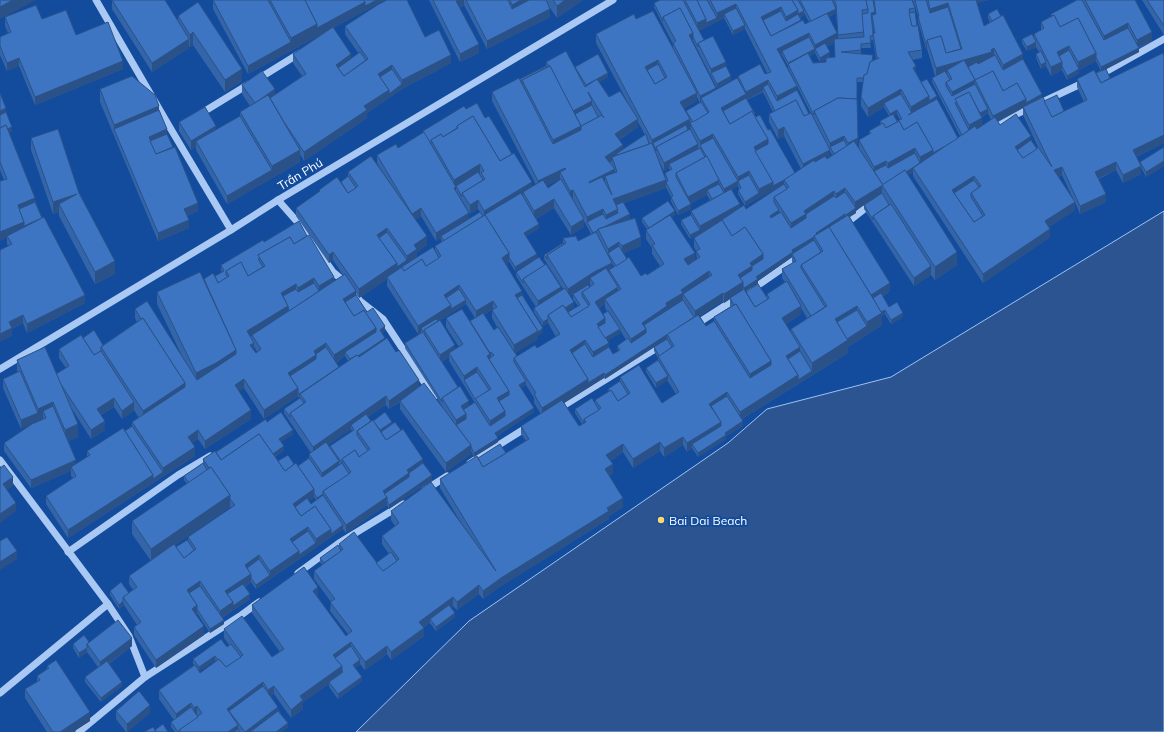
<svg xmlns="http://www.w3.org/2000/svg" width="1164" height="732" font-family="Mulish,sans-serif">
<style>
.water{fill:#2b5490;stroke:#9cc3f6}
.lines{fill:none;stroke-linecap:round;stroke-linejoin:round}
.minor{stroke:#a9c9f4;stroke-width:7}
.wall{fill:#3465a8;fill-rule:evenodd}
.shaded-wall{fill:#2b5288}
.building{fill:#3d75c3;stroke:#2b5288;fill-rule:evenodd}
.poi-dot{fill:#ffd86c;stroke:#134c9d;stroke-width:1.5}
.labels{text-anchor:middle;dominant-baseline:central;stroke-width:4;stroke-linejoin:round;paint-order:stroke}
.street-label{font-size:12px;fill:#fff;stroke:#134c9d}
.poi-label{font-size:12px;fill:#fff;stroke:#134c9d;text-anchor:start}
</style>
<rect width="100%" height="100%" fill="#134c9d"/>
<path class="water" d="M1164,211v521h-808l113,-111 259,-178 39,-34 124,-32z"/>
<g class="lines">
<g class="minor">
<path d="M96,0l76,131 59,99"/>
<path d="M1100,75l64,-36"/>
<path d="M258,79l42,-26"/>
<path d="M200,114l49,-30"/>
<path d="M991,126l94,-44"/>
<path d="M278,200l22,25 33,47 13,11"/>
<path d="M844,225l28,-22"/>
<path d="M751,290l49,-34"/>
<path d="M355,294l5,7 23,18 51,78"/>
<path d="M695,325l42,-27"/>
<path d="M0,369l231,-139 47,-30 335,-200"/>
<path d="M558,409l102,-63"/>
<path d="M0,460l108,144"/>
<path d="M470,463l59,-37"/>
<path d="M425,490l22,-14"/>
<path d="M68,552l110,-77 32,-19"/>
<path d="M298,573l41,-30 64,-39"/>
<path d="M0,693l108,-89 21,32 16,41"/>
<path d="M79,732l66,-55 95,-61 19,-14"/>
</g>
</g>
<g class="wall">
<path d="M112,0l66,20v-4l64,65 -17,11 -32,-47 -3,2 -1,-1v2l-37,24 -40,-63z"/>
<path d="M213,0h172l-52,28 18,30 8,-4 -14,-20v-8l80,11 26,26 -49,26 -35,24v5l-63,43 -4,-7v8l-73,42 -31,-54v-3l-5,3 -12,-19v-9l37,8 24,-14v-4l10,-6 -8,-12v-9l33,10 27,-19 -9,-13v-9l31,-21 -76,41 -35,-65z"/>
<path d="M429,0h154l-26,18 -7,-10v9l-63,32 -23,-44 -4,3 19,45 -19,9z"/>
<path d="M660,0h252l3,8v4l2,14 5,24v8l-10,2 4,12 5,10 16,18 21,38 2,-2 -28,-54v-4l3,-2 -8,-27h-1l-8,-28v-5l-5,-16h75l-11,3 7,23 6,-4 -2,-4v-4l35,45 19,39 2,3 20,10 20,-9 -7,-15v-8l19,-6 5,-2 -5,-10 -17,9v3l-12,7 -5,-10 -11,6 -5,-10 -5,3 -5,-11v-4l3,-2 -3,-5 -9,4 -5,-8v-4l12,-1v-4l7,-4v-8l10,-5v-3l26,-14h58l17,41 -13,7v4l-33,17 4,9 54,65 -28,14 4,8v-3l24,-15v19l-18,11 -5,-10v7l-18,9 -7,-13 -17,9 7,23 -26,12 -5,-12v8l-26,17 1,10 -67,46 -70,-107v-3l-5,2 49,90 -22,15 -4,-5 -17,11 -50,-77v-4l-8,5v3l-6,4 40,74 -7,5 6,11 14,10 -12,7 -6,-10 -3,2v9l-34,22v6l-106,66 1,7 -17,10v3l-28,18 -6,-9 -5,4 -4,-7 -19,12 -4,-6 -27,17 -10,-16 -13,9 3,12 -4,2 14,32 -14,9v3l-108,67 -18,13 -4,-5 -22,16 -4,-4 -2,2 4,9 -19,14 -6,-8 -6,4v9l-33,24 -4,-6 -22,16 -5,-6 -5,4 7,13 -24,18 -9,-12v-3l-26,18v7l-12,9 -17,-24 -3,2 17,31 -7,5h-106l-4,-5v-5l3,-2 -15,-21v-9l35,-25 -1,-1v-5l34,-12 2,-2 -5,-7v-9l48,28 8,-5 -28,-39v-8l66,-9h-1l29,40 2,-2 -18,-23 1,-9 -17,-23v-8l8,-6 -2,-3v-4l19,-10v-4l37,19 13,-9 -7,-10v-8l13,-10 -4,-6v-9l72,15 -23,-38v-9l38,-21 28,-5 20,-12 -5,-7v-8l20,-12 -7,-11v-5l-8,-13 -5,3 13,24 -37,24 1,6 -24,15 -3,-6v3l-25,18 -46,-63v-7l-11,7 -3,-4 -18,12 3,4h2l19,4 31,38 9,17 -43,29 -2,-4 -41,28 -3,-4 -87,60 -5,-7 -6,5 5,12 -28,19 2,6 -14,9 -13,-20 -1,1 8,21 -48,33 -22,-33v-8l3,-2 -13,-20 -5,4 -9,-14v-4l19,2 4,-3 -4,-6v-8l22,-15 -19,-27v-13l55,-37 -3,-4v-4l19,-13v-4l64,-37 26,12 -12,8 3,8 -9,7 3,4 16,3 4,2 11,-8v-4l2,-1 -27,-40v-4l16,-11v-1l-1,1 -1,-2 -34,23 -20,-31 -5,3 12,28 -46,30 -7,-10 -6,4 3,13 -127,82 -22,-34v-8l27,-18 -2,-2v-5l-40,17 -27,-37v-8l39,-24 -22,10 -18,-41v-9l14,-6v-13l39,14 10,-6 -7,-10v-9l24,-11 20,7 34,-23 -2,-4v-9l46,45 -24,-50v-12l58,-16 7,-4 -1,-2v-5l43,-23 70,39 9,-6 -10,-15 -4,3 -33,-47v-8l23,-16v-2l22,-8 7,-6v-4l35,1 -6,-10v-8l21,-7 25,-15v-2l43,-22 19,9 47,69 4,-2 -44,-84v-9l28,-13 26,-13v-4l29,7v-2l33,10 -9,5 10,15 20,8 -33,-62v-9l40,-15 37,29v-4l-19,-37v-4zM804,13l5,9 -4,2 -4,-4 -1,-2 4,-3zM836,13l2,26h-1l-8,-22zM872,17v7l2,9h-1zM724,18l9,17 12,-6 22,44 -2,1 -27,2v3l-22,11 -24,-49h1l24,47 14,-8 -5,-14 -22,-26 -5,-9zM873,40l3,19 -3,1v-1l-12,-5v-6h10l-1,-7zM834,43l1,14 -8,1 3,-2 -3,-9zM815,53l5,9 6,-3v3l-13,1 -3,-7zM782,55l6,11v2l44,87 -2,2 -33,-67 -16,-34zM857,82h6l-2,15v9l7,11 16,-10 5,9 -9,5v4l-11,6v3l-10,6v8l-1,-2 -1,-43zM763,92l10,20 -4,2v8l9,17 6,-3 17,33 -6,4 -40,-57 -8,-16zM697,97l3,6 -14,8v2l-2,-5 13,-7zM1023,108v7l15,32 -1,2 -6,-9 -31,-15 -2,-3zM988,113l3,7 -9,6v-9zM897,114l3,6 -3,1 -3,-5zM690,121l1,2 -1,8 -2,-1 -1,-1 3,-1zM638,122l7,13 -22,14 -4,-9 19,-13zM659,161l5,10 5,-3 1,2 -5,3v5l2,4h-1zM1062,175l12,26 -16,-24zM560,179v1l-12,8 -2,-2zM719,183l5,10 -5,-9zM738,186l1,3 -1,1v4l7,12 35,-20 -34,23 -6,-1 -8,-19zM666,187l5,10v4l7,14 13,-6 -1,-5 17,-9 3,5 -19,11v4l-10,5v4l9,15 13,-7 -9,6v9l2,4 1,9 -2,1 -23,-44 3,-2 -33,3v4l5,7 -1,1v9l6,9v6l8,12 -13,9 -6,1 -14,-17 -3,-6 17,-7 -18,-24 7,-4 -6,-15 42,-15zM456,191l14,23 8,-5 2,3 -11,7zM554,208l17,27 13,-8v-6l7,13 -13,7 -15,-3v5l-19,12v4l19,30 -2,2 -45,-19v4l20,31 -2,1v4l9,14 5,-3 8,14 -19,11 -20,8 -2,-3 23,-14v-3l5,-4 -37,-68 3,-2v-1l6,10 22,-13 -11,-22 13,-8 -3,-9zM421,216l15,25 5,-3v3l1,1 -7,4v5l-18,7v-6l10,-7 -12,-25zM792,257v5l1,1 -11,6v9l3,4 -18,12v4l-21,-6v-1l12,-7v-3zM612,263l2,4 -2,2zM387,279v7l31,48 3,-1 -16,10v5l39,61 -25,-23 -34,-47 -3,-6 3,-2 -18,-19 -11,-17v-1l3,4zM590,283v4l-17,7v5l5,7 -10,6 -1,-1 7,-4 -4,-11zM730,299v8l-16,10v4l-8,5 -6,-10 23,-15 1,2zM466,304l9,14 -5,3 -24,-3v9l13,20 -4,2 -15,-29zM605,304v4l2,3 -4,3 -4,-6zM801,308l6,10 -16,11v4l-5,-9 15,-10zM493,309l-1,1v8l5,9 -3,3 -10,-15zM620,330l6,10 -9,6 1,5 -5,3 -4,-7 -2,-6 13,-8zM254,346l3,6 -1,1 -2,-3zM654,347v4l4,7v2l-12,8v4l10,16 11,-8 9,14 -14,9 -42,-26v4l-12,8v3l-13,8v4l-20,5v4l7,11 -3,2 -15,-23 40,-25 1,1zM345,356l3,5 -9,6 -3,-4zM449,357v4l26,42 -6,3 -27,-44zM114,407l8,12 12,-9 5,8 -7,4v4l-7,5 -38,20v6l-11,7 -8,-23 10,-4 -6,-28 19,30 14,-9 -4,-15zM351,429l1,2 -22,15v2l-2,-3zM314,497l2,3 -5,4 -2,-3zM230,507l1,1 -43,29v4l-12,6 -1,-2zM215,660l1,1 -16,12 -1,-2z"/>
<path d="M1142,0h22v35z"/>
<path d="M5,17l37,2 34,16 47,34 -88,36 -16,-39 -12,5 -7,-16v-18l8,-4 -3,-7z"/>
<path d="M100,89l59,21 8,24 31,77 -11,5 2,12 -31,13 -58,-139z"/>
<path d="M0,93l12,38 -3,2 33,85 43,85 -58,30 -4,-10 -11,6v7l-4,-90 -1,-2 -3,-64 -4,-10z"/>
<path d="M31,138l48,55 36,81 -20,10 -36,-68v-4l-6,2 -22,-64z"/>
<path d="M89,642l43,4 -23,18 13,22 -21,16 -16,-20v-5l13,-10 -11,-15 -8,6 -6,-10v-4z"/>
<path d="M47,666l43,55 -17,11h-26l-22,-34v-9l12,-7v-6l10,-7z"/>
<path d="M116,711l34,2 -23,19h-1l-10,-13z"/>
</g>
<g class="shaded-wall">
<path d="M13,0h23l-36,19v-12z"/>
<path d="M377,0h8l-137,74v-8l43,-24v-4l26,-14 48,-22z"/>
<path d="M458,0h6v5l-8,5v-9z"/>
<path d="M521,0h21l-30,17v-12z"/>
<path d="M565,0h18l-26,18v-12z"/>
<path d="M973,0h15l-25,7z"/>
<path d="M948,3v8l-18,6v-8z"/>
<path d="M736,4v8l-12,2v4l-27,14v-9l9,-4 11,-1v-5z"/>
<path d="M781,7v9l-18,9 -2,-8z"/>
<path d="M550,9v8l-63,32v-8z"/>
<path d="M836,9v4l-25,13v-4z"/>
<path d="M798,10l6,1v4l-18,10v-8z"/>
<path d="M875,12v4l-4,2v-5z"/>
<path d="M1128,23v9l-24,13v-9z"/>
<path d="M745,25v4l-12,6v-4z"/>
<path d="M193,32v13l-3,2v-12z"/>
<path d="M1152,32v9l-15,7v-8z"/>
<path d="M693,33v8l-4,2v-8z"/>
<path d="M809,33v8l-27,10v4l-5,2v-8z"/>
<path d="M837,33v8l-3,-2v4l-17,9 -2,-3v4l-26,13 -1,-3 27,-14v-4z"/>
<path d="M189,39v9l-37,24v-9z"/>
<path d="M1036,42v5l-9,4v-4z"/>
<path d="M479,44v9l-19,9v-8z"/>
<path d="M927,44v5h-1v-4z"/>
<path d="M1069,46v8l-10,6 -2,-8z"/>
<path d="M994,48v9l-2,3 -43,13 -2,-3v4l-11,3v-9z"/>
<path d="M1139,48v4l-38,20v-5z"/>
<path d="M830,52v4l-10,6v-4z"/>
<path d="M1096,53v8l-17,9v3l-12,7v-4l11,-6v-8z"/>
<path d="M351,54v9l-13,9 -2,-7z"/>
<path d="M1023,54v9l-20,11v-9z"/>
<path d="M451,55v8l-49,26 -35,24v5l-63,43v-9l60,-46 25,-16 13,-6v-4z"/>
<path d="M19,58v8l-12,5v-8z"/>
<path d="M658,60v8l-11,6 -2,-7z"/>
<path d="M123,61v8l-88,36v-8z"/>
<path d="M726,62v8l-15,3v5v-9z"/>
<path d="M1046,62v4l-5,3v-4z"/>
<path d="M1062,62v8l-11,6v-9z"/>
<path d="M392,65v8l-12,8 -2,-7z"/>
<path d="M916,66v9l-3,-7z"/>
<path d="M242,69v12l-17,11v-12z"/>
<path d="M608,73v4l-22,13v-5z"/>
<path d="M731,76v4l-14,8v-4z"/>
<path d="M768,80v9l-5,-2v4l-17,9 -23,15 -2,-7 25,-14v-2z"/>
<path d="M975,80v9l-23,12v-9z"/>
<path d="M797,86v8l-20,11v-9z"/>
<path d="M716,88v8l-15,2v6l-1,1v-9z"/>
<path d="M275,89v9l-20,6z"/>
<path d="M901,89v9l-17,5v4l-16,10v-9z"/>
<path d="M697,93v8l-17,9v-8z"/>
<path d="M1042,94v5l-19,8v1l-30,16v-8l33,-17z"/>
<path d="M929,96h8v4l-29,15 3,-2v-6z"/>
<path d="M592,101v8l-19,10 -1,-8z"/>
<path d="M159,106v12l-45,11v-4z"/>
<path d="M6,108v9l-6,2v-8z"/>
<path d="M988,109v4l-10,5v-4z"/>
<path d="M897,110v4l-7,4v-4z"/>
<path d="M982,118v9l-12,6 -1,-1v-7z"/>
<path d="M638,119v8l-23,15v-8z"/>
<path d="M690,119v9l-36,19 -2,-3v-4z"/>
<path d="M216,126v8l-20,7v6l-5,3v-9z"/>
<path d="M581,126v12l-28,15v-13z"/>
<path d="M12,127v4l-12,5v-4z"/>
<path d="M784,127v9l-6,3v-9z"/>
<path d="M167,129v9l-17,7 -1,-8z"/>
<path d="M713,134v8l-13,3v-4z"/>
<path d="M1164,135v8l-31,15v-8z"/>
<path d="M844,136v9l-14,2v-4z"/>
<path d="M1031,136v8l-14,10 -2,-7z"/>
<path d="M858,138v8l-10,1v-4z"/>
<path d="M959,138l-39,27v-8l13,-7z"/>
<path d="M768,139v9l-13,7 -1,-8z"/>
<path d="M698,144v9l-29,11v4l-5,3v-8z"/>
<path d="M623,145v9h-7v4l-4,-1v4l-7,4v-8z"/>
<path d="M915,148v9l-27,15v-9z"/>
<path d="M300,150v12l-73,42v-8l45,-26v-4z"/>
<path d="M830,150v9l-27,14v-9z"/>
<path d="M886,161v8l-12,7v-9z"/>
<path d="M1164,161v5l-18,11v-5z"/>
<path d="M1116,162v8l-21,10v-8z"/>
<path d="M480,164v9l-24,14v8l-2,1v-16z"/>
<path d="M1141,166v8l-18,9v-8z"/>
<path d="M1062,167v8l-8,4v-9z"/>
<path d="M565,168v8l-5,-4v7l-22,11v-9z"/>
<path d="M913,168v5l-29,16 -2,-4v9l-26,16v3l-10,6v-4l9,-6v-7l28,-17z"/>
<path d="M615,169v9l-10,-2v6l-16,8v-8z"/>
<path d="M749,171v8l-11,2v-4z"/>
<path d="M974,176v8l-20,13 -2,-7z"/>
<path d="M666,180v8l-53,19v-8z"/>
<path d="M719,180v8l-12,2v5l-19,10v-8z"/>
<path d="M784,180v4l-39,22v-4l14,-9v-4l14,-7z"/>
<path d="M738,181v5l-14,7v-4z"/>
<path d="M532,182v9l-9,1v4l-39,19v-4z"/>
<path d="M845,188v8l-9,6v-8z"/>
<path d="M573,190v8l-3,2v-9z"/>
<path d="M834,191v9l-43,32v-9l13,-12z"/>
<path d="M77,194l-18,10v8l-6,2v-12z"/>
<path d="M1106,194v8l-26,12v-8z"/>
<path d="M35,198v8l-16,7 -1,-8z"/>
<path d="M554,199v9l-20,12v-9z"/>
<path d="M478,200v9l-8,5v-9z"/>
<path d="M1075,202v8l-30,20v-9z"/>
<path d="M198,203v8l-14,6v-8z"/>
<path d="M691,204v5l-13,6v-4z"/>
<path d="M740,204v9l-40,21v-8z"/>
<path d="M421,208v8l-9,6v-8z"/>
<path d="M603,209v9l-16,4v4v-9z"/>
<path d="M618,209v8l-12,7v-9z"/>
<path d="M779,210v5l-9,6v-5z"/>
<path d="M675,211v4l-26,17v-4z"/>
<path d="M469,213v8l-28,15v2l-5,3v-8z"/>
<path d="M630,214v4l-30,15 -1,-3z"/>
<path d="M845,214v4l-28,18 -1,-3z"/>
<path d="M42,219l-35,17v2l-7,3v-9l24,-10z"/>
<path d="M584,219v8l-13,8v-8z"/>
<path d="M189,220v8l-31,13v-8z"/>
<path d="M539,224v4l-15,9v-4z"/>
<path d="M387,228v8l-8,6 -2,-7z"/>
<path d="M1050,229v8l-67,46v-9z"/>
<path d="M700,230v4l-10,5v-4z"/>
<path d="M427,236v9l-10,7v6l-30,19v2l-28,19v-9l38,-26 10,-3v-4l7,-11z"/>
<path d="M641,237v9l-19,8v-8z"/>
<path d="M814,237v4l-22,13v3l-34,24v3l-14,8v-4l12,-11 36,-27z"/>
<path d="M619,242v8l-11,3v-4z"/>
<path d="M333,252v8l-4,3v-8z"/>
<path d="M957,252v13l-22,15v-13z"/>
<path d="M509,253v9l-7,4v-8z"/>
<path d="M695,253v8l-11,7v-9z"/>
<path d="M537,254v4l-22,13v-4z"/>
<path d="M763,254v9l-23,19 -2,-7 12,-12z"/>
<path d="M115,261v13l-20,10v-12z"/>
<path d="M612,263v8l-3,-1v3l-19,5v5l-22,14v-8l26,-17z"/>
<path d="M931,266v9l-17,11v-8z"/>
<path d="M709,271v9l-26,14v7l-41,30v-8l39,-33z"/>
<path d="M334,277v9l-15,8v-8z"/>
<path d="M314,278v9l-16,10v-9z"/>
<path d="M743,282v8l-13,8v1l-6,4v-9z"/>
<path d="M890,283v8l-19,12 -2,-7z"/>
<path d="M296,284v9l-13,8 -2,-8z"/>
<path d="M459,285v8l-13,9 -2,-7z"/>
<path d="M561,287v8l-23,15v-9z"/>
<path d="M618,287v9l-13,3v5l-10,6v-8z"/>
<path d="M356,291v8l-11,7 -2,-7z"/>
<path d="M522,291v8l-5,4 -2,-8z"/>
<path d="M723,293v8l-28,19v-9z"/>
<path d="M85,295v8l-58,30v-9z"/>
<path d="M466,300v4l-44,27 -1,-3v5l-3,1v-8l33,-21z"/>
<path d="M493,301v8l-17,11v-9z"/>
<path d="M574,302v5l-22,14 -2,-3z"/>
<path d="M288,306v9l-36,20v1l-5,3v-8z"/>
<path d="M801,306v8l-19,12v-8z"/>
<path d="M857,306v12l-18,11 -4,-10z"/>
<path d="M885,310v4l-3,2v9l-34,22v6l-36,22v-12l34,-23 21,-14v-4z"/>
<path d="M903,313v4l-12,7v-4z"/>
<path d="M23,315v8l-11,6v7l-12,6v-8l9,-12z"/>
<path d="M694,317v4l-27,13v5l-62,40v-4z"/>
<path d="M605,318v9l-7,4 -1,-7z"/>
<path d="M548,319v4l-5,3v-4z"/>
<path d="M385,326v5l-5,3v-4z"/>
<path d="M376,328v9l-31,15v4l-11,8v-9z"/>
<path d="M543,328v4l-5,4v3l-24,15v-9l24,-14z"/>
<path d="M620,329v4l-16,11v-5z"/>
<path d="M646,329v8l-15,10v-8z"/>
<path d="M385,338v4l-34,23v-5z"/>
<path d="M585,340v8l-13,9 -2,-7z"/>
<path d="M254,343v9l-4,-7z"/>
<path d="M326,343v9l-10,11 -26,18 -2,-8 26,-22z"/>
<path d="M609,343v8l-16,10v-9z"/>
<path d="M455,345v8h-6v4l-9,6v-8z"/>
<path d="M800,347v9l-12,7 -2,-7z"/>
<path d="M236,350v13l-40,22v-12z"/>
<path d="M491,352v4l-1,1v5l-3,-6 1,-2z"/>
<path d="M771,361v12l-21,13v-12z"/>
<path d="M477,367v9l-13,4v-4z"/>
<path d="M339,368l-39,26v3l-1,1v-4z"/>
<path d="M812,371v4l-72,45v-8l58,-37z"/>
<path d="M604,373v5l-62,39v-9l46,-29z"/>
<path d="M668,376v4l-12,8v-5z"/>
<path d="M244,379v9l-9,6v-9z"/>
<path d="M419,380v8l-30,21v-8z"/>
<path d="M526,381v4l-7,4v-4z"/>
<path d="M185,383v13l-42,28v-13z"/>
<path d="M298,388v8l-34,23v-9z"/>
<path d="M509,391v8l-10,7 -2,-8z"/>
<path d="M727,392v9l-16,10 -2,-7z"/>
<path d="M386,396v9l-33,23 -2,-3v4l-38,26v-8z"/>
<path d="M114,398v9l-17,10v-8z"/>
<path d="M469,401v9l-6,4 -2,-8z"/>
<path d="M53,402v13l-10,-4v8l-22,10v-9l17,-7v-4z"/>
<path d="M134,402v9l-12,8v-8z"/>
<path d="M534,408v4l-39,25v-4z"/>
<path d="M251,410v9l-46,30v-8z"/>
<path d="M505,411v9l-15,10v-9z"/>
<path d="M466,414v9l-10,2v-5z"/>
<path d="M105,421v9l-14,9v-9z"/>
<path d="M743,421v5l-17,10v3l-28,18v-4l27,-20z"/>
<path d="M392,422v4l-12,8 -2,-2z"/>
<path d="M721,422v8l-29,14v4l-5,4v-9z"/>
<path d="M78,424v13l-13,6v-13z"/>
<path d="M198,430v9l-10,7v-9z"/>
<path d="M293,430v4l-14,10v-5z"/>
<path d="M683,437v8l-19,12v-9z"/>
<path d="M498,438v4l-24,15v-4z"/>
<path d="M660,442v9l-27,17v-9z"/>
<path d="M623,444v8l-17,11v-8z"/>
<path d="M471,445v9l-25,18v-9z"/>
<path d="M284,446v4l-13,9v-4z"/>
<path d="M195,447v9l-42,27v-4l10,-7v-4z"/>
<path d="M423,459v9l-38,30 -2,-7 24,-21z"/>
<path d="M76,460v8l-5,-1v4l-40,17v-8z"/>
<path d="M339,461v9l-17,12v-9z"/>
<path d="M613,464v9l-8,4v-8z"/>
<path d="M153,475v8l-85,55v-8z"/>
<path d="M432,475v5l-43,29v-4z"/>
<path d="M13,477v9l-10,7v-9z"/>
<path d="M314,489v9l-19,13 -2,-7z"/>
<path d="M323,494v4l-6,4v-4z"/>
<path d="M230,495v12l-79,55v-13z"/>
<path d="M387,497v8l-41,28v-8z"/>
<path d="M623,498v9l-14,9v3l-108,67 -18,13v-8l18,-13z"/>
<path d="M16,503v8l-16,12v-9z"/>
<path d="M343,525v4l-87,60v-4l14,-10v-4l29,-20 17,-8v-4l15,-10z"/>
<path d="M308,527v8l-16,11 -2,-7z"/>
<path d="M17,551v8l-17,11v-8z"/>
<path d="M259,555v8l-12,9 -2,-7z"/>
<path d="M251,574v8l-24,17 -2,-8z"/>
<path d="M200,581v9l-11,8 -2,-8z"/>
<path d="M479,585v9l-22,16v-8z"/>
<path d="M318,587v9l-5,3v-8z"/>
<path d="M250,594v5l-30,20v-8l13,-9z"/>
<path d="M453,597v9l-21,15 -2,-2v4l-11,8v-9z"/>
<path d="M123,601l1,4 -5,4v-4z"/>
<path d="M197,605v9l-5,3v-8z"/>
<path d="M455,613v4l-19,14v-4z"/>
<path d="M224,620v4l-14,9v-4z"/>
<path d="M204,626v9l-48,33v-8z"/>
<path d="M424,628v8l-33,24v-8z"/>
<path d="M132,638v8l-32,24v-8z"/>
<path d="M351,642v9l-16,11 -2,-7z"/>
<path d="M387,646v8l-22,16v-8z"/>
<path d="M87,648v4l-8,6v-5z"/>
<path d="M215,656v4l-16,12v-5z"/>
<path d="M360,660v4l-7,6v-5z"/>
<path d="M342,666v9l-13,7v2l-26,18v7l-12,9v-8l9,-14z"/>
<path d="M362,677v4l-24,18v-5z"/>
<path d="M122,682v4l-21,16v-4z"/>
<path d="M263,682v9l-34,20v4l-2,-6z"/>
<path d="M274,686v8l-6,5v-9z"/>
<path d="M191,703v9l-15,10v-8z"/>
<path d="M150,705v8l-23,19v-8z"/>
<path d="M197,706v9l-3,1v-8z"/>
<path d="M278,707v8l-23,17h-10z"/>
<path d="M90,712v9l-17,11h-13z"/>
<path d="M288,723v4l-7,5h-5z"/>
<path d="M238,725v7h-10z"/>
</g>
<g class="building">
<path d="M0,0h13l-13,7z"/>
<path d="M112,0h53l24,39 -37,24z"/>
<path d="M213,0h55l23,42 -43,24z"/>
<path d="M270,0h35l12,24 -26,14z"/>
<path d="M305,0h58l2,2 -48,26v-4z"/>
<path d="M363,0h14l-12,6v-4z"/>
<path d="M387,0h20l18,37 14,-7 12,25 -49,25 -10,-15 -14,9 11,16 -25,16 3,4 -63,42 -20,-30 -14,-24 36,-24 -13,-20 40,-27 18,27 -15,11 8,11 24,-17 -23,-33 34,-22z"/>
<path d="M433,0h25l-2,1 23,43 -19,10z"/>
<path d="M466,0h42l4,9 17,-9h17l4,9 -63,32z"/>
<path d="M510,0h11l-9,5z"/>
<path d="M553,0h12l-8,6z"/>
<path d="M660,0h23l21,40 -6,3v4l-5,-10v-4l-13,-25 -17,9v4l-9,-18z"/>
<path d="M685,0h12l9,19 -9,4z"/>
<path d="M697,0h10l10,18 -11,5v-4z"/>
<path d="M710,0h82l6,10 -12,7 -5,-10 -20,10 10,19 32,-16 2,4 22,-11 10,20 -22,12 -6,-12 -32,16 20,37 -20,10 -9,-16 -22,12 -8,-16 22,-12 5,10 6,-2 -35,-68 -19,9z"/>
<path d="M792,0h6l6,11 -6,3 3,6 -30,16 -8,-16 18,-9 5,10 12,-7v-4z"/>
<path d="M800,0h32l4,9 -25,12z"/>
<path d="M834,0h32l2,9 -6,1 2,22 -26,3 -2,-31z"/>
<path d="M866,0h7l2,12 -4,1 2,20v3h-3l1,7 -10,1v6l-20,2 32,3 -1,6 -2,1 -3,12 -3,1v3h-7v23v-2l-19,-1 -24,13v4l-26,-51 20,-11 5,10 13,-1v-4l9,-1 -1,-18 30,-2 -2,-23 6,-1v-4z"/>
<path d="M874,0h38l3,8 -6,1 3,17 6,-1 4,25 -14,2 8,14 -3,2 16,28 -18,11 -10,-18 -33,19 -7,-11 3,-22 3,-1 3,-12 9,-4h-2l-4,-25h2l-3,-18 4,-1z"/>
<path d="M915,0h11l4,13 18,-6 13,42 -15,4 -5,-17 -14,4v4l-1,1 -8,-29h1z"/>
<path d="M928,0h48l8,26 19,-11 20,39 -20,11 -9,-17 -3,2 1,2 -56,16 -9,-28 14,-4 5,17 16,-4 -14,-46 -18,6z"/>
<path d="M1077,0h5l22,40 24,-12 11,20 -38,19 -5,-10v-4l-18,-35 -18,9 -6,-12 -2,1 -1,-2z"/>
<path d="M1085,0h50l17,32 -15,8 -9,-17 -24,13z"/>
<path d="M1147,0h17v26z"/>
<path d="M198,2l44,67 -17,11 -32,-48 -3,3 -12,-19z"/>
<path d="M36,5l6,14 24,-9 10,25 32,-13 15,39 -88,36 -16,-39 -12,5 -7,-17v-9l11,-5 -6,-15z"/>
<path d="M680,8l13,25 -4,2 27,53 -16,8 -27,-53 3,-2 -13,-24z"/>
<path d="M736,8l9,17 -12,6 -9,-17z"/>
<path d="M997,9l4,7 -9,5 -4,-7z"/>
<path d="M653,11l44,82 -17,9 10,17 -38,21 -56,-106 38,-20 2,5zM658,60l9,17 -12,7 -10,-17z"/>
<path d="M915,12l2,14h-5l-3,-13z"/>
<path d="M1054,15l6,12 18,-9 18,35 -18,9 -9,-16 -12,6 5,10 -11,5 -17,-33 10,-6 -3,-6z"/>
<path d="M1032,34l4,8 -9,5 -5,-8z"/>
<path d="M713,36l13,26 -15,7 -13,-26z"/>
<path d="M809,37l6,12 -27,14 -6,-12z"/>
<path d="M825,43l5,9 -10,6 -5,-9z"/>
<path d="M1069,50l10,19 -12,7 -5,-10v-4l-3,-6z"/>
<path d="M566,51l19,36 12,-8 12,18 11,-6 18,28 -23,15 8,11 -18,12 10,12 -26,13v1l13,-6 10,18 -7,-19 12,-4 -5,-15 40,-14 14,37 -53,19 5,10 -12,6 -3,-6 -16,8 -14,-27 -3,1 -10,-19 6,-3 -1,-1 -27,13 -46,-89 27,-14 34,66 28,-14v-4l21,-11 2,3 -16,-26 4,9 -19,10 -23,-45h-1l-3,-4z"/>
<path d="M1041,51l5,11 -5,3 -5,-11z"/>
<path d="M360,52l6,8 -22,16 -6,-8z"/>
<path d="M1163,53l1,3v79l-31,15 8,16 -18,9 -7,-13 -21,10 11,22 -26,12 -18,-39 -8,3 21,32 -30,19 5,8 -67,45 -70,-106 62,-42 2,3 18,-12 5,8 16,-11 15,22 -16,11 8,11 15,-11 14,20 -29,-60 20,-10 9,20 35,-17 -10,-21 17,-9 7,13zM974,176l7,10 -10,7 14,22 -11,7 -22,-32z"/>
<path d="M598,54l10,19 -22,12 -11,-18z"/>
<path d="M995,55l8,15 20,-11 19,35 -16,9v-4l-9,-16 -14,8 -10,-20 -18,9 -7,-13 9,-5 1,2z"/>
<path d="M964,60l11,20 18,-9 10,20 14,-8 9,16 -33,17 -18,-36 -23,12 -6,-10 6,-3 -5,-9z"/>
<path d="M658,64l7,14 -10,6 -8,-14z"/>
<path d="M546,66l1,1 -25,13v4l-2,-5z"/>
<path d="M550,66l31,60 -28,14 -31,-60z"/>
<path d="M726,66l5,10 -14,8 -6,-11z"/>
<path d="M392,69l10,15 -13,10v-4l-9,-13z"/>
<path d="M1106,69l4,9 -9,5 -5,-10z"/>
<path d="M262,71l13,18 -20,14 -13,-18z"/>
<path d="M945,71l5,9 -4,2v4l6,10 23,-12 13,25 -8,4 -11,-21 -14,7 2,3 -2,1 14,27 -7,5 -30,-57z"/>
<path d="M132,76l23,19 4,11 -45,19 -14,-36z"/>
<path d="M737,78l9,16 -25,14 9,16 22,-13 16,28 -14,8 19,35 -14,7 -10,-18 -11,6 -25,-43 -13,7 -10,-18 19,-11 -8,-14z"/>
<path d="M927,79l10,17 -8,5v-5l-8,-14z"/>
<path d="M768,84l9,17 20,-11 12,24 -5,2 -8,-16 -21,11 -12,-24z"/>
<path d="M969,92l13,26 -13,7 -14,-26z"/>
<path d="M0,93l6,15 -6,3z"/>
<path d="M901,94l11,19 -4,2 29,-16 21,39 -11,7 -14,8v-3l-16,-28 -13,8 -5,-9 -13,7 -3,-5 -1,1 -2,-3 13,-7 4,7 5,-2 -5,-9 -7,4 -6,-11z"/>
<path d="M268,95l32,55 -28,16 -32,-54z"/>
<path d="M1057,95l7,16 -12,6 -8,-16z"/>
<path d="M746,98l9,16 -1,1 -2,-4 -22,13 -7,-13z"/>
<path d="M838,98l19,1 1,39 -10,5 -4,-7 -14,7 -16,-32z"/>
<path d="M796,100l8,16 7,-3 19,37 -27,14 -19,-37 -6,3 -9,-16z"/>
<path d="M701,102l7,11 -15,9 -7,-11z"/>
<path d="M477,103l8,15 4,-2 23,38 -12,7 -27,-45 -16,10v2l-14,9 -2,-3 -10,6v5l-8,-14 41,-25 2,3z"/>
<path d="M592,105l6,12 -17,9 -6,-12z"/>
<path d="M205,107l11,19 -25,15 -12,-19z"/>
<path d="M159,110l8,19 -18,8 7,17 19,-7 23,56 -14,6 5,11 -31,13 -44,-104z"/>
<path d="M6,112l6,15 -5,2 -1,-4 -6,3v-13z"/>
<path d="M760,115l8,15 2,-1 25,44 -11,7 -11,6v-4l-18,-31 13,-7v-5l-13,-22z"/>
<path d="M240,116l32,54 -45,26 -31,-55z"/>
<path d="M473,116l27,45 14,-8 18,29 -48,29 -6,-11 -8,5 -8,-12 23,-14 -4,-6 3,-2 -4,-7 -26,16 -23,-40 10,-6 2,3 15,-9 -1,-2z"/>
<path d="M899,121l5,9 13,-8 16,28 -13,7 -5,-9 -27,15 -2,-2 -12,6 -15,-27 12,-7 -2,-2 14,-8 3,5z"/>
<path d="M6,125l29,73 -17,7 6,17 -24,10v-51l7,-2 -7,-17v-34z"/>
<path d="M686,125l2,5 -32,17v4l-3,-8z"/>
<path d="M58,129l21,64 36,68 -20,11 -36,-68 18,-10 -24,8 -22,-64z"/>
<path d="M690,129l8,15 -34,19 -8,-16z"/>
<path d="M424,132l32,55 -2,1 15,25 -33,20 -15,-25 -9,6 -35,-59 19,-11 2,4z"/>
<path d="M167,134l6,13 -17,7 -6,-13z"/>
<path d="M646,134l3,10 -32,11 -1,-1z"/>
<path d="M713,138l25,43 11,-6 10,18 -14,9 -7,-12 3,-2 -3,-7 -14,8 -24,-44z"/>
<path d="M844,140l3,6 -13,8 -4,-7z"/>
<path d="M1031,140l6,9 -14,9 -6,-8z"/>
<path d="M854,141l29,44 -28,17 -10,-14 -9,6 -2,-3 -30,20 2,3 -15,9 -17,-26 15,-10 -5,-7 30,-20 1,2 10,-6 2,3z"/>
<path d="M1164,147v14l-18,11 -6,-10z"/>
<path d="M700,148l5,9 -29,16v4l15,27 -13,7 -7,-14 2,-1 -7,-14 2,-1 -3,-8 7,-4 -3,-5z"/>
<path d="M915,153l5,10 -14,9 -1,-2 -22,15 -9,-14 12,-6 2,3z"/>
<path d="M371,156l56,80 -13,9 3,4 -10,7 -20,-28 -10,7 20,28 -38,26 -26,-37 -4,3 -33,-47 24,-17 -1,-1 18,-13 11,16 10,-7 -10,-14z"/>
<path d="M707,156l12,24 -31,17 -12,-24z"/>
<path d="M905,170l52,82 -22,15 -53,-82z"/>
<path d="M478,172l5,8 -21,13v4l-6,-11z"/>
<path d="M348,176l8,12 -8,5 -7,-11z"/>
<path d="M561,179l23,40 -13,8 -17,-28 -20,12 -11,-19 20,-12 5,8z"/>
<path d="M974,180l5,7 -8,6v4l12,19 -9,6 -20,-29z"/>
<path d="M719,184l5,9 -12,6 -5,-9z"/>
<path d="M784,184l3,5 -13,8v5l5,8 -9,6 1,2 10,-6 10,16 15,-10v-4l28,-18 2,2 9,-6 11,16 -10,7 -1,-1 -29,19 1,1 -3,2v1l-22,13 1,2 -37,25 2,2 -14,9 -1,-2v-4l-3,-4 12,-8v-4l11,-7v-5l-18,-27 -13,9 -10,-16 -2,1 24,-16 2,4z"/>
<path d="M731,189l9,15 -40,22 -9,-15z"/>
<path d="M521,193l18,31 -15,9 13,21 -22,13 -6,-10v-4l-24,-38h-1z"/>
<path d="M882,193l7,12 -16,11v4l-9,-15z"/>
<path d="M668,201l7,10 -26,17 -7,-10z"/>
<path d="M35,202l7,16 -18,8v-4l-5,-13z"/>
<path d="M623,202l7,12 -26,13 -6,2v1l-5,3 -6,-11 16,-8 3,5 12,-6 -1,-3 1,-1 -2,-4z"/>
<path d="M891,204l40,62 -17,12 -41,-62z"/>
<path d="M480,212l3,4 -39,25 -3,-5z"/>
<path d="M485,215l24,38 -7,5 20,33 -7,4 23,36 -24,14 -22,-35 5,-3 -4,-6 -17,10 -17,-26 -15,10 7,10 -33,21 -31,-49 15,-10 2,4 18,-12 4,7 15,-10 -6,-10z"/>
<path d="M670,215l25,38 -11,6 4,6 12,-8 -4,-6 4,-2 -6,-11 28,-18 10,16 13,-9 18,27 -13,9 2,3 -14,9 5,7 -19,12 -1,-1 -28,18 -12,-17 29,-19 -3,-4 -28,19 2,3 -17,10 1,3 -25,17 4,6 -15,10 -26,-40 16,-10 -12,-19 20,-13 12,19 5,-3 1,2 17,-11 -12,-19 3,-1 -9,-14z"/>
<path d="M691,215l9,15 -10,5 -9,-15z"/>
<path d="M848,215l42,68 -19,12 -42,-68z"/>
<path d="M44,217l41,78 -58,29 -4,-9 -14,7 3,6 -12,6v-84l12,-6 -5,-8z"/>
<path d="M635,218l6,19 -19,9 -3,-4 -11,7 -10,-20z"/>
<path d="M299,221l8,15 -13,8 -4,-7 -32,18 2,3 -2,1 5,8 -15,9 -7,-14 -15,9v4l2,2 -10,6 -3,-7 9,-5 -3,-6 42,-25 1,2z"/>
<path d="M829,227l53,86 -15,9 -10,-16 -22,13 13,21 -36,23 -21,-34 36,-23 -26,-41 22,-14 -9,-15z"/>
<path d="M387,232l20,28 -10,7v-4l-18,-25z"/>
<path d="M596,232l16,31 -18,9 -26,17 -21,-34 19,-12 -3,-5 13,-2 2,5z"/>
<path d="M309,235l25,42 -15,9 -5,-8 -16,10 -2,-4 -15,9 7,13 -41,25 7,12 -4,2 6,8 5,-4 -9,-14 93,-61 11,17 -13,8 11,17 10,-6 12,18 -42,27 -8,-12 -12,8 2,4 -28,18 10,15 -34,22 -20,-31 -9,6 16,25 -46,31 -7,-11 -10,7 7,10 -32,21 -31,-46 53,-35v-4l-42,-65 -2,1 -6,-10 12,-8 50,79 39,-26v-4l-32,-71 9,-6 5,10 11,-7 -3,-5 15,-9 7,14 17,-10 -7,-11 32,-18 4,7z"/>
<path d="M814,240l7,12 -20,13v3l24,39 -14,9 -29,-47 14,-8 -4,-7z"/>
<path d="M563,243l1,1 -17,11v4l-3,-4z"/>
<path d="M619,246l8,13 -11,7 -8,-13z"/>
<path d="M433,247l6,11 -13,8 -4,-7 -18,12 -2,-4 -2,1z"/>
<path d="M539,257l6,8 -22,14v4l-7,-11z"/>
<path d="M546,264l15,23 -23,14 -15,-22z"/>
<path d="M606,268l12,19 -23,15 10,16 -8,6 12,19 -16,9 -8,-12 -15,10 18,29 -46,29 -8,-14 2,-1 -22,-35 21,-13 2,3 23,-14 -12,-19 15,-10 8,12 19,-13 -8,-12 12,-8 -4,-6z"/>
<path d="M200,272l36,78 -20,13 -20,10 -39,-81z"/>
<path d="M787,281l14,25 -19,12 18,29 -14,9 12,19 -58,37 -13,-20 -18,12 12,18 -34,21 -4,-6 -19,11 -4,-6 -27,17 -10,-15 -17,11 7,9 -8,5 18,29 -16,10 2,3 -108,67 -18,13 -4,-6 -22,17 -4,-5 -34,25 5,6 -33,24 -4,-6 -22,16 -14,-20 -18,13 9,11 -42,30 3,4 -12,10 -17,-24 -6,4 -5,-8 -36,27 11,16 -10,7h-47l-2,-2 23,-17 -5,-7 -3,2 -3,-5 -15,11 -17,-24 36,-25 5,8 19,-14 7,8 17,-12 -19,-26 18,-13 30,41 12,-8 -32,-44 52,-38 14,20 -5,4 33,45 6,-5 -22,-29 5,-3 -21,-28 29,-22 -4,-5 15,-12 29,39 16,-12 -17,-23 17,-13 -8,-12 40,-29 65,89 -56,-92 37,-23 6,11 46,-28 -8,-13 41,-26 17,26 7,-4 -2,-3 17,-11 -6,-8 16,-10 7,11 12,-8 -10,-16 19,-12 23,38 17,-11 -21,-36 16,-10 -7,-12 31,-19 8,11 8,-5 36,57 21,-13v-4l-35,-57 -2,1 -4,-7 14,-9 11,18 14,-9 -2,-4z"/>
<path d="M314,283l5,8 -30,20 -1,-5 -5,-10 13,-7 2,3z"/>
<path d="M758,284l10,15 -13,8 -9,-15z"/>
<path d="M588,285l2,2 -8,5v4l7,10 -18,11 -3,-5 12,-7 -7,-11z"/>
<path d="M565,288l9,14 -9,6 -2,-3 -15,10v4l-5,3 -9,-14z"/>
<path d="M459,289l7,11 -15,9v-4l-5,-7z"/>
<path d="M881,293l8,14 8,-5 6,11 -12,7 -6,-10 -4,2 -8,-14z"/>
<path d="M356,295l11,17 6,-4 12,18 -5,4 5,8 -27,18 -1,-1 -7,4 -5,-7 31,-20v-4l-12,-18 -10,6 -9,-14z"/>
<path d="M522,295l21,33 -5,4v-1l-21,-33z"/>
<path d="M683,300l11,17 -89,58 -1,-2 -16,10v-4l-16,-26 13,-9 8,13 16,-10 4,7 7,-4 -3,-4 11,-8 3,5 15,-10v-4l-2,-4z"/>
<path d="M736,304l35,57 -21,13 -36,-57z"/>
<path d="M462,309l28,45 -3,2 22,35 -12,7 8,13 -15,10 -15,-23 16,-9 -14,-22 -13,9 -15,-23 14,-9 -17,-26z"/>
<path d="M857,310l10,16 -20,13 -10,-17z"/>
<path d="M608,311l12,18 -15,9 -7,-11 7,-4v-5l-2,-4z"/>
<path d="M483,313l11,17 4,-3 19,29 -3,2v4l12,19 -7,4 15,23 -39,25 3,5 -24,15 -3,-6v-2l-15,-20 10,-6v-5l-3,-4 12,-8 15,24 15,-10v-5l-6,-10 10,-6v-4l-20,-32 5,-4 -3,-3 -1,1 -20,-32z"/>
<path d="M143,318l42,65 -42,28 -42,-64z"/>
<path d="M436,319l2,2 -14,9v4l34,53 -16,11v4l-37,-59 18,-11 -2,-4z"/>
<path d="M440,320l15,25 -15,10 -16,-25z"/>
<path d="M94,330l9,15 -2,2v4l-7,4 -11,-17z"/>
<path d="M81,335l13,20 7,-4 33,51 -12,9 -8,-13 -17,11 8,12 -14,9 -31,-47 -4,-9 13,-8 -10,-17z"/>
<path d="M387,338l9,14 3,-2 20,30 -30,21 -3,-5 -73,51 -23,-34 16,-11 -6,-8 57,-39 2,2z"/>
<path d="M667,339l5,8 -13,9 -5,-9z"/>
<path d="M45,347l33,77 -13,6 -12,-28 -15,7 -21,-49z"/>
<path d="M326,347l13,20 -40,27 -1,-2v-4l-8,-12 26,-17v-5z"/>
<path d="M800,351l12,20 -14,9v-5l-10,-16z"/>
<path d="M658,360l10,16 -12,7 -10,-15z"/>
<path d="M20,371l18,42 -17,7 -18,-41z"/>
<path d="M477,372l12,18 -14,9 -11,-19z"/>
<path d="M620,381l8,13 -10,7 -7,-11 -2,1 -1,-2z"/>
<path d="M424,383l47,62 -25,18 -46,-62z"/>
<path d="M460,386l9,15 -8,5 5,8 -10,6 -14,-22z"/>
<path d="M727,396l16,25 -18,12 1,2 -28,18 -6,-9 29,-18v-4l-10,-16z"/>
<path d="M300,398l4,5 -14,10v4l-6,-8z"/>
<path d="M592,398l7,12 -15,9v4l-9,-14z"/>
<path d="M53,406l23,54 -45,20 -27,-37 28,-19 14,-6 -3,-7z"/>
<path d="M281,412l12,18 -14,9 5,7 -11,8 -14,-20 -38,26 -5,-8 50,-33 1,3z"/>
<path d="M385,412l7,10 -12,8 -7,-9z"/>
<path d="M366,414l5,7 -14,10v4l11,16 -9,6 -4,-7 -13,9v4l-12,-17 24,-16 -3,-5z"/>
<path d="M373,420l13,20 17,-11 20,30 -16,11 2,3 -26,18 4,6 -41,28 -23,-34 28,-19 -9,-13 13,-9 4,7 11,-8 -13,-18z"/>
<path d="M395,422l6,8 -15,10 -5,-8z"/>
<path d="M132,426l31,46 -10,7v-4l-28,-44z"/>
<path d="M123,428l30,47 -85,55 -22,-34 30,-20 -5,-9 19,-12 -3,-4z"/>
<path d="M259,434l26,37 11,-8 18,26 -21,15 8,12 14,-10 16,23 -15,10 -8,-12 -18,12 9,12 -29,20 -11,-16 -14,10 6,9 -26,17 8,11 -13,9 -20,-30 -13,9 10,15 -5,4 12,17 -48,34 -22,-33 7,-5 -18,-25 14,-10 -8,-11 45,-32 10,14 12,-9 -8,-12 47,-32 -5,-6v-4l-19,-28 -2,1 -6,-9 12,-8 6,9z"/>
<path d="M326,442l13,19 -17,12 -13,-19z"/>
<path d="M500,444l6,9 -23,14 -5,-9z"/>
<path d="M288,455l6,9 -9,7 -7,-10z"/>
<path d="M309,458l13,19 20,-14 7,11 -26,17v3l-6,4 -3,-5v-4l-16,-23z"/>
<path d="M203,463l4,7 -18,13 -5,-7z"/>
<path d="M423,463l9,12 -43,30 -2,-4v-4l-3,-3 25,-17v-4z"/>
<path d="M4,465l9,12 -10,7 13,19 -16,11v-46z"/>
<path d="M211,467l19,28 -79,54 -19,-28z"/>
<path d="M323,495l20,30 -12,9v-5l-16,-23 -14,10 -6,-9 12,-9 4,6z"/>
<path d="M308,531l8,12 -17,12v-4l-7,-9z"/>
<path d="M7,537l10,14 -17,11v-21z"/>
<path d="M187,540l7,10 -10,8 -8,-11z"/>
<path d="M338,545l3,6 -17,12 -4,-5z"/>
<path d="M391,552l6,9 -14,10 -7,-8z"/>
<path d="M259,559l11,16 -14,10 -5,-7v-4l-4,-6z"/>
<path d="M121,582l8,11 -6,4v4l-4,4 -9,-14z"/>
<path d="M243,584l7,10 -17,12v-4l-6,-8z"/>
<path d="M200,586l24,34 -14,9 -13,-20v-4l-8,-12z"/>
<path d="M449,605l6,8 -19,14 -6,-8z"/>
<path d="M118,620l14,18 -32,24 -13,-18z"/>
<path d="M84,635l5,7 -2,2v4l-8,5 -6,-9z"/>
<path d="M221,639l6,8 4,-3 10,13 -15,10 -7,-8 -1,1 -3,-4 -16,11 -6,-8z"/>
<path d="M351,646l9,14 -7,5 9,12 -24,17 -9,-12 14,-10 -1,-1v-5l-7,-8z"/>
<path d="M56,660l34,52 -30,20h-7l-28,-43 15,-9 -3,-4 12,-8 -2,-2z"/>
<path d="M107,661l15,21 -21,16 -16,-21z"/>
<path d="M263,686l15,21 -33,25 -16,-21z"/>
<path d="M139,691l11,14 -23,19 -11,-13z"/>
<path d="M191,707l7,10 -19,13v2h-1l-7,-10z"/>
<path d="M278,711l10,12 -12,9h-26z"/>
<path d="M163,724l5,8h-12l-1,-2z"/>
<path d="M153,727l3,5h-12z"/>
<path d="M238,729l2,3h-6z"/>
</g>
<circle class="poi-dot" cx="661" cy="520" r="4"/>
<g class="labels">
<g class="street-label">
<text transform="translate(300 174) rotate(-31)">Trần Phú</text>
</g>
<g class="poi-label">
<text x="669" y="520">Bai Dai Beach</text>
</g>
</g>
</svg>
